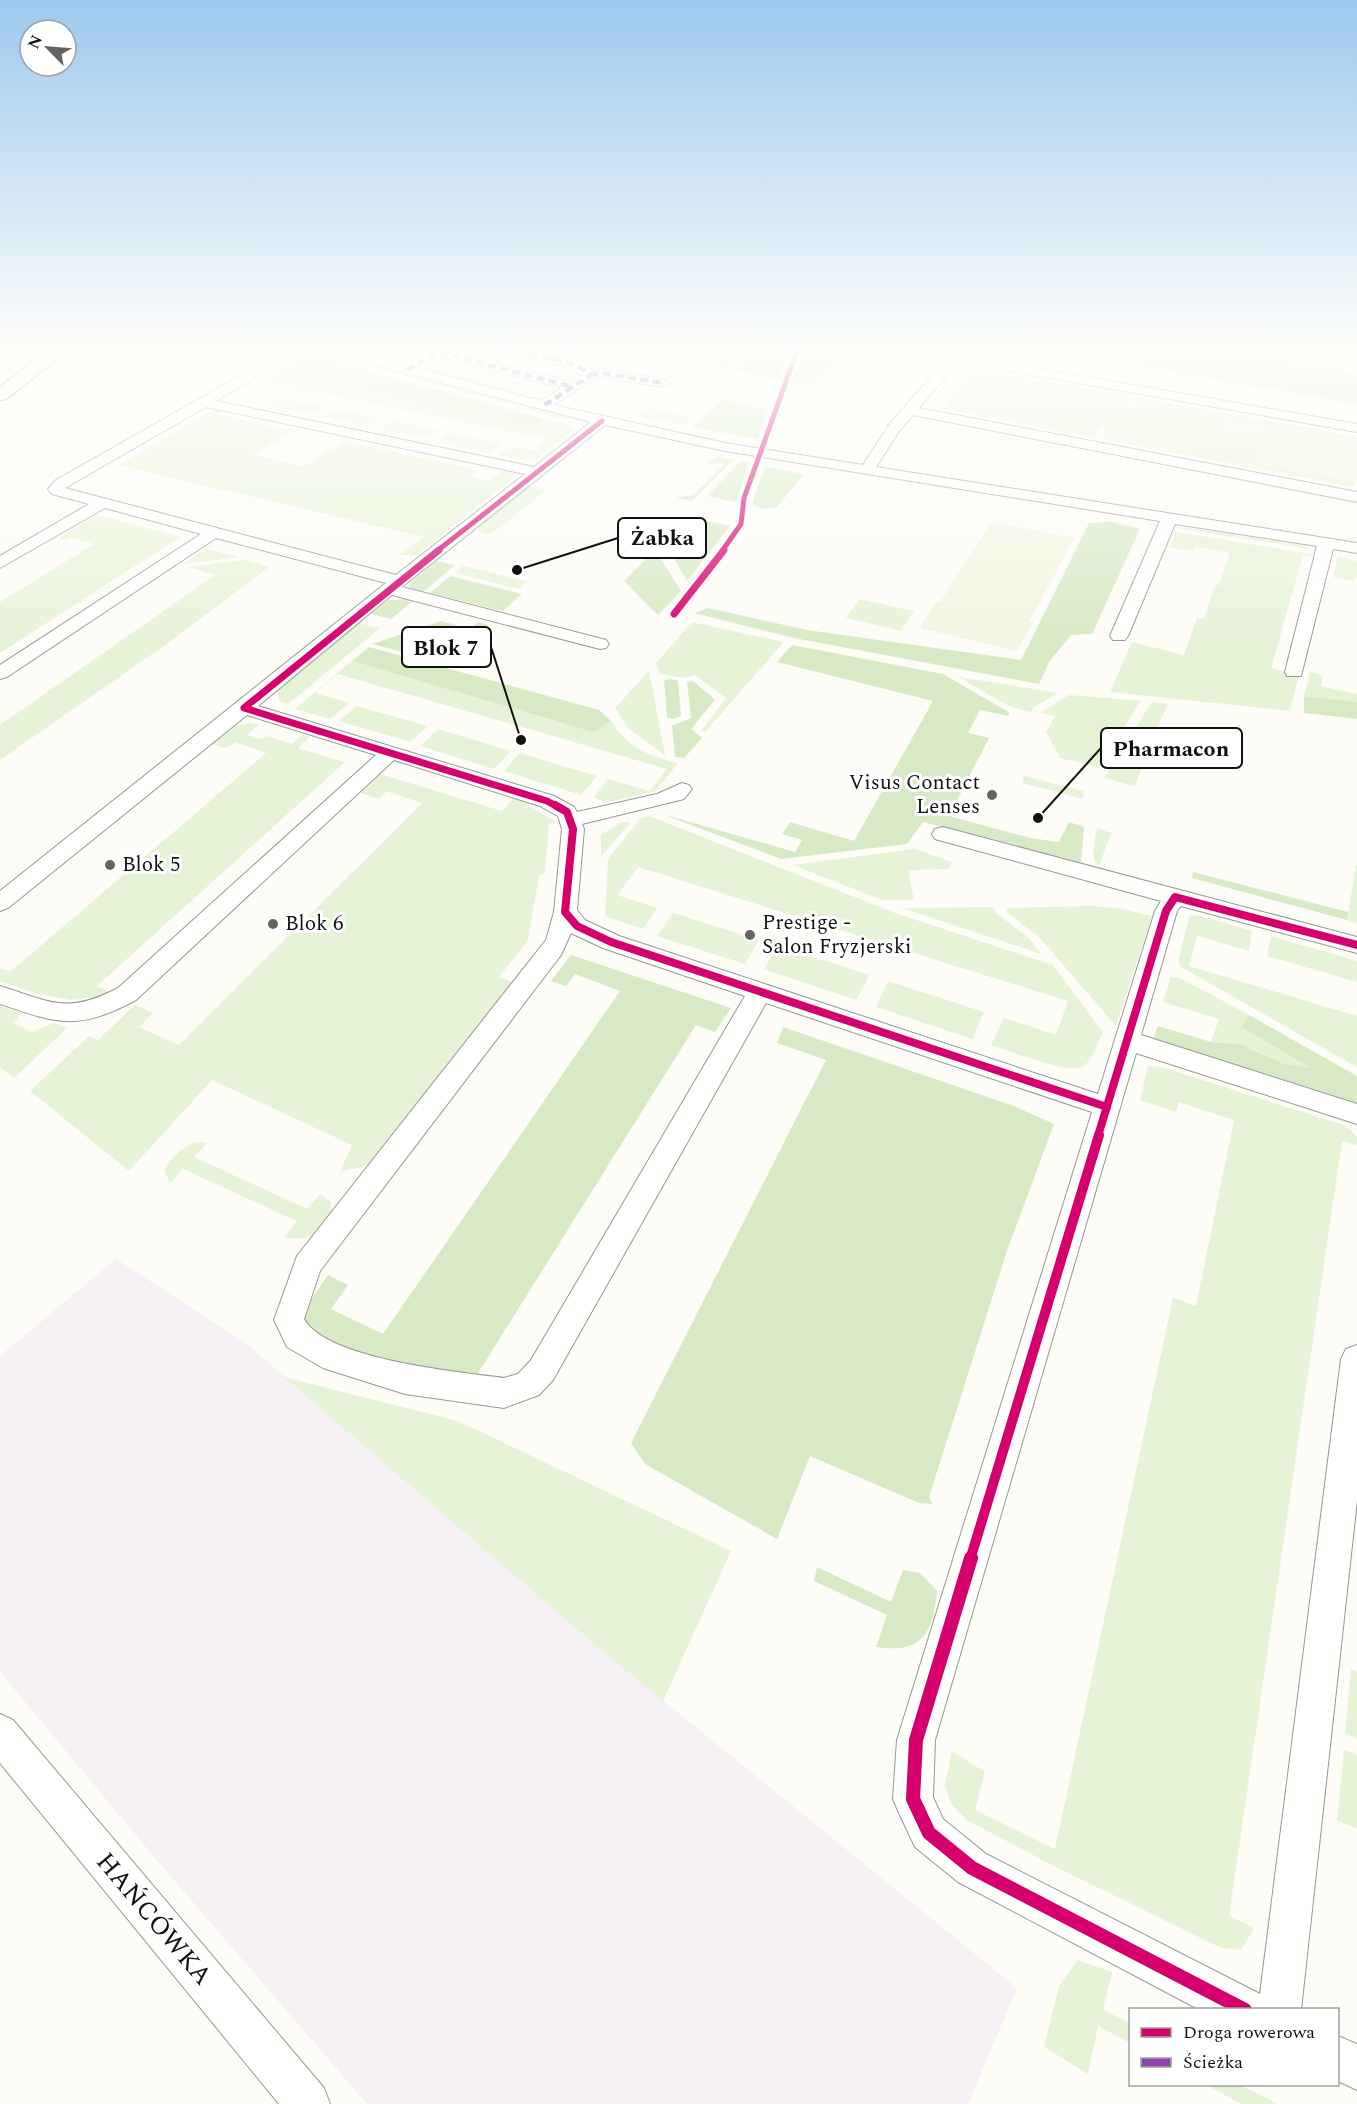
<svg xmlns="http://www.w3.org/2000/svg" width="1357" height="2104" font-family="Spectral,serif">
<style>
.industrial{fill:#f5f0f3}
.green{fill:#e7f3d7}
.forest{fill:#d8eac5}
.pitch{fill:#f0f6e1}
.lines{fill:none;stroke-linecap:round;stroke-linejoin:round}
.street-casing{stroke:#979795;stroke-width:2}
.secondary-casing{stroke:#8e8d8b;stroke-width:3}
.street{fill:#fffffe;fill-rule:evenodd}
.secondary{fill:#f6f4eb;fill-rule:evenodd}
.quiet{stroke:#8e44ad;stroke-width:4.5;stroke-dasharray:8 4.5;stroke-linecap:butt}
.cycleway-far4-casing{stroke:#fff;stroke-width:8}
.cycleway-far3-casing{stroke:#fff;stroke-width:10}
.cycleway-far2-casing{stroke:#fff;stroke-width:12}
.cycleway-far1-casing{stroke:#fff;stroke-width:14}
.cycleway-casing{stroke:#fff;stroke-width:18}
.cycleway-far4{stroke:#d6006c;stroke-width:5}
.cycleway-far3{stroke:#d6006c;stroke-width:7}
.cycleway-far2{stroke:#d6006c;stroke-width:8}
.cycleway-far1{stroke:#d6006c;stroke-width:10}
.cycleway{stroke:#d6006c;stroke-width:14}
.poi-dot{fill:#646362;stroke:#fff;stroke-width:2}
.labels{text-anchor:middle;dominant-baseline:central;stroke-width:6;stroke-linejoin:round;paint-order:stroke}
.poi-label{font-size:21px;fill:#111;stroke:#fff;text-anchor:start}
.near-street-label{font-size:26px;fill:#111;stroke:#fff}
.leader{fill:none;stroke:#111;stroke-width:2}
.callout-dot{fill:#111;stroke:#fff;stroke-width:2}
.callout{fill:#fff;stroke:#111;stroke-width:2}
.callout-label{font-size:22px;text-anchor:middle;font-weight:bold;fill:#111}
</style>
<rect width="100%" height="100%" fill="#fdfcf7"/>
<path class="industrial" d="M116,1259l131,85 355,307 415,337 -49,116h-601l-213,-247 -154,-185v-316z"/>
<g class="green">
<path d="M0,351h43c-12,11 -26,28 -43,22z"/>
<path d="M1249,351h51l29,14z"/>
<path d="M1308,351h49v17h-11z"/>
<path d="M580,355l18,3h37l-14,11 -54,-8 -2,-4z"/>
<path d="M442,359h12l-6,4 97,26 7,-3 5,4 -2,4 -124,-32z"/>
<path d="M429,366l118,32 -11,1 -12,-2 -96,-26z"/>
<path d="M382,367l188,50 -4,3 -187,-51z"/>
<path d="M975,370l157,27 -6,10 6,1 7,-11 218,40v4l-133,-22 -8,18 44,8 -6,17 102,19 -3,6 -251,-48 5,-10 -6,-1 -7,10 -150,-29z"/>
<path d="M279,372l255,54 11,-7 31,9 -40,31 -11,1 -26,-5 12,-9 24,5 14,-12 -283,-57z"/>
<path d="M282,398l42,9 -12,7 -43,-8z"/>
<path d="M219,407l6,1 -9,6 78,17 -41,24 50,12 41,-26 133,29 -8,7 19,4 15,-10 11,3 -3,6 -94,75h-18l25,-18 -306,-72z"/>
<path d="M646,408l46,9 -9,8 -46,-9z"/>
<path d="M335,409l45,9 -12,8 -45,-9z"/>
<path d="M391,421l47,9 -11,9 -48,-10z"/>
<path d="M450,433l51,11 -12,9 -52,-11z"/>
<path d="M529,487l15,2v3l-54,43 -12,-4 1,-6z"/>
<path d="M98,515l82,22 -180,116v-51l94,-58 -25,-7 -5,3 -6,-2z"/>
<path d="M1185,527l116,18 11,4 -131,-20z"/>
<path d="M1176,532l141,23v2l-14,-2 -32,113 28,7 -9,36 -180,-19 22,-50 52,13 13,-37 7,1 11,-34h4l11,-32 -35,-6 -2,4 -23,-4z"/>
<path d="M206,549l34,8 -57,7z"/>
<path d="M1338,557l19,4v17h-3v3l-21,-4z"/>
<path d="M245,560l24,7 -98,74 -171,119v-35l215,-150 -26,-8z"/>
<path d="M463,566l64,15 -8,8 -64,-16z"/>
<path d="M860,599l54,12 -13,20 -55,-13z"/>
<path d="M692,622l92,20 -79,90 -3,-2 24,-32 -31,-23 -11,3 -24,-4 -4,-11z"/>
<path d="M359,623l21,5 -92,76 -9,-3 -2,-12z"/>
<path d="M352,661l241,71 18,-11c17,27 37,35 67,42l-22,28 -49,11 -14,-4 15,-19 41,12 18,-22 -329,-95 -23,19 34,10 -19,16 -35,-10z"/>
<path d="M649,671l16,84 -37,-27 -13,-20z"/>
<path d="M1310,672l13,4 -2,10 36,8v8l-53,-6z"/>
<path d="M958,677l100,16 -25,15 -2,4 -20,-5z"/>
<path d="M1069,695l72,6 -43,66 -38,-9 -14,-26 9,-16 -15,-3z"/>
<path d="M1152,702l16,2 -21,46 -22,-6z"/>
<path d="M357,706l71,20 -18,16 -71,-21z"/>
<path d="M250,723l8,2 -11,10 15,4 4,-3 26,8 11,-10 7,3 -12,11 47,14 -248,224 17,8 -42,6 -34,-6 -38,-13v-13l10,4 256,-219 -31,-11 -9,6 -15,-4 24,-17z"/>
<path d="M438,729l73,22 -17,18 -74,-23z"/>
<path d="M1123,748l24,6 -12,32 -31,-8z"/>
<path d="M520,753l77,23 -16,19 -77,-24z"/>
<path d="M380,774l122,37 13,-14 42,26 -8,1 -4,48 -6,4 -11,65 -29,36 13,5 -144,183 -28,7 12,-27 -140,-65 -83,91 -99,-80 59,-55 9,4 37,-35 18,8 -14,14 40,18 243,-242 -35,-12 -8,8 -18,-6z"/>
<path d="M1024,776l59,15v8l-61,-16z"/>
<path d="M649,816l246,97 158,52 50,67c-5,10 -10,26 -18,33 -12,12 -78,-15 -94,-20l13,-27 52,17 12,-34 -430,-134 -21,28 40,13 -14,21 -38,-13 3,-57 32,-40z"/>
<path d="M623,822h8l-30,35v-22z"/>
<path d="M1097,828l14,5 -12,33c-10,-9 -4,-25 -2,-38z"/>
<path d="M914,849l38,13 -3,7 -41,1 6,30h-32l-89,-35z"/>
<path d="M1356,865h1v58l-10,-3z"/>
<path d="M1090,906l27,2 35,8 -36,110 -75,-87 -33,-26 -2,-5z"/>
<path d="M994,907l2,6 33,25 12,16 -139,-46z"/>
<path d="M673,913l86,27 -14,24 -88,-28z"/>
<path d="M1197,915l55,16 -3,20 -52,-15 -8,30 168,50v51l-176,-100 -3,-5 11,-45z"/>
<path d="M1271,936l86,25v21l-90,-26z"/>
<path d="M777,946l93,29 -14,25 -92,-31z"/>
<path d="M1171,977l9,1 69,37 -8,12 72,42 -29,-5 -44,-20 -29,-2 8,-23 -56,-17z"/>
<path d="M888,981l96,31 -12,27 -96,-32z"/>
<path d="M0,1006l22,7 -8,10 18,9 22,-9 13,5 -53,50 -14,-11z"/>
<path d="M1148,1066l14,1 184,59 11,11v8l-15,-4 -113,775 25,12 -13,22 -20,-2 -171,-84 -83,-44 -16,-16 -6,-19 7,-34 33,21 -10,38 80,39 118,-551 23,8 38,-186 -55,-18 -3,10 -36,-12z"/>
<path d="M196,1142l11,1 -13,14 113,52 13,-15 10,7 3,16c-18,20 -22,23 -49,20l13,-16 -114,-52 -13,14 -6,-13c9,-13 17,-23 32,-28z"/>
<path d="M284,1377l174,44 273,130 -68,150 -61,-50z"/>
<path d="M1351,1669l6,3v67l-12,-6z"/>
<path d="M1344,1750l13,5v74l-20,-9z"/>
<path d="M1078,1960l34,12 -9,37 27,15v19l-32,-17 -10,48 -44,-27 15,-61z"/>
<path d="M1206,2085h35l36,19h-35z"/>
</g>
<g class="forest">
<path d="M652,351h56l-5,5 11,5 20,-1 -7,9z"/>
<path d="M747,351h44l-13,29 -43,-10z"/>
<path d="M803,351l37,6 -32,29 -16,-3z"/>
<path d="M1049,351h179l117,20 12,4v29z"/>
<path d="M311,356l234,63 -11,7 -255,-54z"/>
<path d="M723,400l45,10 -10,29 -66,-12z"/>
<path d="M717,457l16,3 -41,41 -17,-3 19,-3 32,-32 -18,1z"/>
<path d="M740,462l9,1 -13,39 -29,-6z"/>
<path d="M765,467l39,7 -27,33 -14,2 -11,-5z"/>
<path d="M687,517l43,9 -43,55 -23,-40z"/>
<path d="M1111,522l27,6 1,3 -47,103 -21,1 -22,27 -10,22 -245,-46 -100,-25 14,-5 99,22 214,30 68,-137z"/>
<path d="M655,550l26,41 -23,24 -34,-34z"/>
<path d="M437,561l18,4 -33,28 -9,-2 -4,-7z"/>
<path d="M450,576l72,18 -19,17 -73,-18z"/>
<path d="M404,599l9,2 -22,18 -20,-5 18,-14z"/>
<path d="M441,621l15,4 -4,4 15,4 11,-11 10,3 -1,7 -13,11 -15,-4 -6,5 18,2 -11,10 -30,3 -58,-15z"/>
<path d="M792,645l151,29 67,39 -2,3 -28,-6 -12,23 21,5 -40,78 81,22 29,4 10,-20 15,5 -3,35 -158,-40 -16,22 -126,15 -119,-45 133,38 7,-12 -20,-6 8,-12 64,19 79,-140 -156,-39z"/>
<path d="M369,647l230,63 12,11 -18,11 -241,-71z"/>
<path d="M671,679l7,2 3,35 -8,3 -6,-2 -3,-37z"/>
<path d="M693,681l22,19 -24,29 11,9 -18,20 -9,-1 -3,-31 19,-8 -4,-36z"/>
<path d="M1304,696l53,6v17l-53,-6z"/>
<path d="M1193,872l155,40 -1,8 -155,-42z"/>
<path d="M571,955l160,53 -16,24 -19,-7 -221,353 -146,-30 -30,-31 29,-42 20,10 -17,24 52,25 237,-343 -45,-17 -9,12 -15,-5z"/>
<path d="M1249,1015l108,61v30l-204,-66 5,-14 53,16 29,2 44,20 27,4 -70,-41z"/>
<path d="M783,1027l231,79 40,18 -47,127 -78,246 3,7 -13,-1 -109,-47 -33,83 -132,-75 -14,-21 195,-383 -49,-17z"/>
<path d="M817,1567l74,35 12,-32 17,3 17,18c-4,43 -15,63 -61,56l11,-32 -73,-34z"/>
</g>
<g class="pitch">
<path d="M1223,419l134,22v41l-104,-20 6,-17 -44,-8z"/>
<path d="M992,522l82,16 -45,84 4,1 -16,28 -97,-23 17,-27 3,1z"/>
</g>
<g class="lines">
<defs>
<g id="street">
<path d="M284,351h16l-84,50 318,66 57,-45 -259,-68 -2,-3h22l189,50 21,-13 -126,-33 -2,-3 18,-1 119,31 12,-7 -22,-10 -56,-10 -6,-4c27,0 73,1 95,20l9,-2 60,10 7,4 -7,4 -60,-10 -8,1 -41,27 171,38 138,22 25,-39 62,-71 5,-1 402,70v8l-399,-70 -39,46 438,84v10l-444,-87 -14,16 -23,36 481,76v10l-24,-4 -32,127h-14l-2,-4 32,-126 -142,-22 -47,112 -3,4h-12l-3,-4 50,-115 -435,-70 -120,-26 -203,162 204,53 3,4 -3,4 -6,1 -208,-54 -134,111 296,90 20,11 3,5 80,-18 25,-11 7,2 3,4 -8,10 -102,25 2,5 -7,81 8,10 34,16 479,158 57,-183 6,-10 -226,-62 -3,-5 3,-5 8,-2 414,110v16l-176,-47 -4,5 -36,124 216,69v20l-221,-71 -201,687 -2,57 10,22 43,35 274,140 81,-635 5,-10 11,-4v155l-56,510h-101l-242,-128 -43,-35 -16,-34 -6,-14 4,-59 195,-628 -326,-109 -213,377 -14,15 -35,13 -99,-14 -82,-26 -36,-21 -13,-27 23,-64 249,-316 8,-28 8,-83 -4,-13 -18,-10 -146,-46 -258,240c-58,31 -77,24 -136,4v-18c52,16 66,29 118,2l258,-233 -129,-40 -239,193 -8,3v-20l386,-308 -170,-45 -209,139 -7,2v-14l201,-131 -96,-26 -105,60v-12l89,-52 -37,-10 -4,-5 8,-9zM206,407l319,67 -129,101 -331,-87zM571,933l32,15 142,48 -214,364 -13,14 -14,4c-44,-6 -177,-18 -200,-59l16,-48 241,-316z"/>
<path d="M0,1714l13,6 311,368 6,16h-51l-279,-341z"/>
<path d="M1338,2036l19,8v46l-19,-9z"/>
</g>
<path id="secondary" d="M48,351h19l-61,48 -6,1v-13z"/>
</defs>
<use href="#street" class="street-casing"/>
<use href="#secondary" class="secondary-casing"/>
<use href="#street" class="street"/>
<use href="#secondary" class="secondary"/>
<g class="quiet">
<path d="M505,351c27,5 64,5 86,24l-48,31"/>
<path d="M440,352l133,35"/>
<path d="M553,361l13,-10"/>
<path d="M407,370l35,-19"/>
<path d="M591,375l12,-2 60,10"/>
</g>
<defs>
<g id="cycleway-far4">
<path d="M437,551l165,-130"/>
<path d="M722,551l19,-27 3,-26 53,-147"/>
</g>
<g id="cycleway-far3">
<path d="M439,550l-195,158 303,93 11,6"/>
<path d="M674,614l50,-64"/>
</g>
<g id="cycleway-far2">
<path d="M555,805l12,7 6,17 -8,83 12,14 34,16 496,165"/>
<path d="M1098,1136l68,-225 9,-14 182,48"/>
</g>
<path id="cycleway-far1" d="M970,1560l129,-425"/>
<path id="cycleway" d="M971,1558l-55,182 -3,59 16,34 43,35 273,142"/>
</defs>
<use href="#cycleway-far4" class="cycleway-far4-casing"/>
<use href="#cycleway-far3" class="cycleway-far3-casing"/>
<use href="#cycleway-far2" class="cycleway-far2-casing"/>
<use href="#cycleway-far1" class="cycleway-far1-casing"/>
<use href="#cycleway" class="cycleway-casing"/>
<use href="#cycleway-far4" class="cycleway-far4"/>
<use href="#cycleway-far3" class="cycleway-far3"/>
<use href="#cycleway-far2" class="cycleway-far2"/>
<use href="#cycleway-far1" class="cycleway-far1"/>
<use href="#cycleway" class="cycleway"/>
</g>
<linearGradient id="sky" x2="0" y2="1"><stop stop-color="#9dc9ee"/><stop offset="0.54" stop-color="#fefefb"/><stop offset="1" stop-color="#fefefb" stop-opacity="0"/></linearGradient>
<rect width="1357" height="646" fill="url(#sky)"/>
<g class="poi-dot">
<circle cx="992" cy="795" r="6"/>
<circle cx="110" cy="865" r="6"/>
<circle cx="273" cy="924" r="6"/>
<circle cx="750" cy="935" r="6"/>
</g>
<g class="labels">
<g class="poi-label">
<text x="980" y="783" text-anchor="end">Visus Contact<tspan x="980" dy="24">Lenses</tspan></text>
<text x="122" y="865">Blok 5</text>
<text x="762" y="923">Prestige -<tspan x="762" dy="24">Salon Fryzjerski</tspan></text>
<text x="285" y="924">Blok 6</text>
</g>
<g class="near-street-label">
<text transform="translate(154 1919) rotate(50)">HAŃCÓWKA</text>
</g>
</g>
<path class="leader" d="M517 570L618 538M521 740L491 647M1038 818L1101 748"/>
<g class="callout-dot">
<circle cx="517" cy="570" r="6"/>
<circle cx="521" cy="740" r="6"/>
<circle cx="1038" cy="818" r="6"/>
</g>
<g class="callout">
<rect x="618" y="518" width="88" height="40" rx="6"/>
<rect x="402" y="627" width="89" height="40" rx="6"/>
<rect x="1101" y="728" width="141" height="40" rx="6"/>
</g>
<g class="callout-label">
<text x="662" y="545">Żabka</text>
<text x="446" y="655">Blok 7</text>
<text x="1171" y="756">Pharmacon</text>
</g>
<rect x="1129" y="2008" width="210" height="78" fill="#ffffff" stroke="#a0a0a0" stroke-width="1.5"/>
<rect x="1141" y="2028" width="30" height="9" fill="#d6006c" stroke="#a0a0a0" stroke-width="1.5"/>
<text x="1183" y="2038" font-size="18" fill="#111111">Droga rowerowa</text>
<rect x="1141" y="2058" width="30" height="9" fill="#8e44ad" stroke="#a0a0a0" stroke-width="1.5"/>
<text x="1183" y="2068" font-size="18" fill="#111111">Ścieżka</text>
<g transform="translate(48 48) rotate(295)"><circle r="28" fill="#ffffff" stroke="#a0a0a0" stroke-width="1.5"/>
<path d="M0-4.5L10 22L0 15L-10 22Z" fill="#646362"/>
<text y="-9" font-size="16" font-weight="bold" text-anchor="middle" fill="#111111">N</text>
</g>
</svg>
